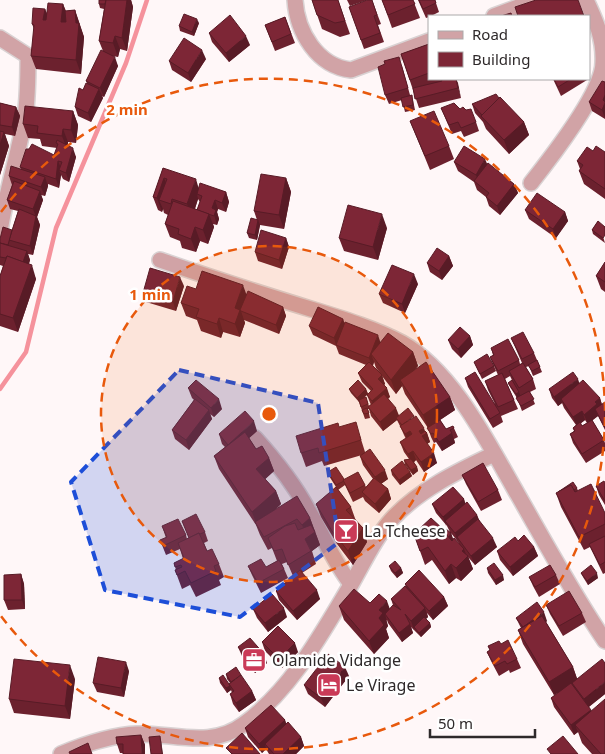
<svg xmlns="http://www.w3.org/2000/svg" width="605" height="754" font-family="'Noto Sans',sans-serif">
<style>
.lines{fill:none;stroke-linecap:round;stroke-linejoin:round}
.stream{stroke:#f5929c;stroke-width:4.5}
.minor-casing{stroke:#d9d2d3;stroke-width:18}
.minor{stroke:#d1a3a6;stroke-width:15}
.wall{fill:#6c212e;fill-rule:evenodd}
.shaded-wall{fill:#581b26}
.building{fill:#7d2636;stroke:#581b26}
.marked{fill:#1d4ed8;fill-opacity:0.2;stroke:#1d4ed8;stroke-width:4;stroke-dasharray:10 6;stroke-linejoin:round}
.ring{fill:none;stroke:#e8590c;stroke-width:2.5;stroke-dasharray:9 6}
.labels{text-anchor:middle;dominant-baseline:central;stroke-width:5;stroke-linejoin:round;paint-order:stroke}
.poi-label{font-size:16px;fill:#2e292a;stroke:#fff;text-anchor:start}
.centre{fill:#e8590c;stroke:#fff;stroke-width:2.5}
.ring-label{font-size:15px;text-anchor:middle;font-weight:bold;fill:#e8590c;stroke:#fff;stroke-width:5;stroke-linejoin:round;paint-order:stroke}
</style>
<rect width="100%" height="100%" fill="#fff7f8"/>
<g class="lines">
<path class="stream" d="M0,389l26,-37 30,-124 70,-165 21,-63"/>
<defs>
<g id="minor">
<path d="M295,0c2,32 22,66 56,70l78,-29"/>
<path d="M494,16l43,-16"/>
<path d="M0,38l28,18c0,20 0,41 -3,61 -7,39 -19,76 -25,114"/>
<path d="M531,183c19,-24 72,-92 72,-121 1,-23 -7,-41 -17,-62"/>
<path d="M160,260c51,18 102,34 154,50 29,9 62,19 88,33 52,29 87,102 116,152 28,49 55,99 87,146"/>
<path d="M255,438c20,22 39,46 53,72 15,25 25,51 43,74"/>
<path d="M61,754c24,-10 50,-19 76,-20 37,-1 74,15 107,-10 48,-35 78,-91 108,-141 12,-21 23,-45 40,-64 27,-29 66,-48 102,-65"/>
</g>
</defs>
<use href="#minor" class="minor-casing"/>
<use href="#minor" class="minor"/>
</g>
<g class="wall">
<path d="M99,0h32l2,7 -6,44 -7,-2 -2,8 -6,-1 6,10 -14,31 -2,-1 1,2 -12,24 -13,-6 -3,-9 8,-17 4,-7 -1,-2 17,-30 -4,-10 5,-32 -4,-1 -1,-4z"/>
<path d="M312,0h26l12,34 -10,3 -18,-8z"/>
<path d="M347,0h20l-17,6z"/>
<path d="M372,0l9,24 -3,1 6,17 -20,7 -15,-42z"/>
<path d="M382,0h31l7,18 -28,10z"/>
<path d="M418,0h17l4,12 -8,4h-2v1l-3,1z"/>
<path d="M63,4l3,7 9,-1 9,27 -3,37 -45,-5 -5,-13 3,-27 -2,-5 13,-15 2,5z"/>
<path d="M285,17l10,26 -20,8 -10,-26z"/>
<path d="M199,23l-5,13 -14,-5 -1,-5z"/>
<path d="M209,33l41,12 -21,17 -17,-20z"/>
<path d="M429,44v35h27l5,19 -42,10 -18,-54z"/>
<path d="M206,59l-15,23 -19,-12 -3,-9z"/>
<path d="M402,66l8,29 3,5 2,10 -10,2 -3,-12 -13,4 -4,-9z"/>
<path d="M553,79h34v1l-26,16z"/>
<path d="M605,82v37l-13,-8 -3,-9z"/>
<path d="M499,98l25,24 5,13 -20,19 -23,-25 -3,-7 -8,-9 -3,-9z"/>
<path d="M0,103l16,4 4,9 -5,20 -10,-2 4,12 -9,29z"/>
<path d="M441,108l19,1 16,13 3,9 -15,6 -3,-6 -9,3z"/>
<path d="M73,111l5,14 -2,18 -8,-1v3l8,12 -7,25 -6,-3 -2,-4 -2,13 -11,-4v2l-3,10 -4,-1 2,5 -6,17 3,8 -7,30 -5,-1 2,6 -1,4 7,15 -18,53 -18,-6v-50l3,-10 -3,-1v-26l12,-9 6,-19 -8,-2 -3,-9 5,-15 -3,-9 12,-7 -1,-2 34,-12 3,-7 -15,-2 -2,-7 -12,-1 -5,-14z"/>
<path d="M410,121l39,25 5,13 -24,11z"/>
<path d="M593,151l12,1v47l-21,-15 -5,-13 1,-2 -3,-8z"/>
<path d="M454,162l33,2 27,20 4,9 -18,22 -11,-9 -3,-9 -9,-7 -3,-8 -16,-11z"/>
<path d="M163,168l36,20 27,4 3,10 -3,10 -8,-3 -1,3 2,7 -2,6 -4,-1 1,3 -6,17 -8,-3 -4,11 -14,-4 -2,-7 -10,-4 -5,-13 3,-9 -4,-2 -1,-4 -1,3 -4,-2 -5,-13zM198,199l2,3 -3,8 -2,-1z"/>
<path d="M286,178l5,14 -7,37 -24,-4 -3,15 -8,-2 -2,-5 10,-13 -3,-9z"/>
<path d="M525,210l40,2 3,9 -12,17 -27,-19z"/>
<path d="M598,221l7,22 -12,-9 -1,-4z"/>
<path d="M387,228l-9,32 -34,-9 -5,-13z"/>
<path d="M286,238l3,9 -7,22 -24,-8 -3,-9z"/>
<path d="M449,256l4,10 -11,14 -12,-8 -3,-9z"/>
<path d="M605,262v30l-4,-3 -5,-13z"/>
<path d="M418,284l-13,29 -22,-10 -4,-9z"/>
<path d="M184,286l-8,25 -30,-9 -3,-9z"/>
<path d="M196,289l51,6 36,12 3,9 -7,18 -35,-14 1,3 -5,14 -17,-5 -2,6 -20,-7 -4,-11 -11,-4 -5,-13z"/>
<path d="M343,319l1,4 37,19 32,10 5,14 -5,5 37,26 5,13 -15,10 6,9 7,-3 5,11 -4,2 1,4 -13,8 -6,-9 -2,1 -3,-6 -3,-9 -23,-34 -3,-8 -6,8 -14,-18 3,8 -1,1 6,12 -2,1 11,18 28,17 3,9 -3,2 10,19 -13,9 -8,-12 -2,2 3,5 1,4 -5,4 -8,-10 -1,-5 5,-1 -5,-7 -4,-10 6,-3 -2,-4 -4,-9 -3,-6 -14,11 -12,-15 -2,-7h-1l2,9 -5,1 -6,-17 -8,-9 -2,-4h17l2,5 -5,4 3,-1 3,9 2,-1 -4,-10 4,-4 -9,-9 -4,-9 8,-8 -27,-11 -3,-8 -23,-11 -4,-9zM374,362l2,6 5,6 -8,-8z"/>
<path d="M470,336l3,9 -12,13 -9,-9 -4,-9z"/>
<path d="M511,338l23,15 8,19 -9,4 -4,-10 -3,1 7,12 3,10 -6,3 5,12 -13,7 -5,-13 -7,-11 -2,-4 4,-3 -2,-4 -5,3 13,30 -17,7 2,6 -10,6 -25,-41 -3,-9 30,26 -7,-14 -3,-9 13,-6 -8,-18 3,-2 -2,-7 28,12 1,4 2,-1 -7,-16z"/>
<path d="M474,362l20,4 2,5 -14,8z"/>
<path d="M580,383l20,15 2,7 3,-3v28l-7,-14 -6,4 12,20 1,3v8l-19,12 -13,-20 -3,-9 4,-3 -1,-3 3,-3 -12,-17 -2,-5 -4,3 -6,-8 -3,-9zM585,420l2,3 -5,3 -2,-2z"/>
<path d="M188,388l34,21 -8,8 -4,-3 2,5 -23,31 -14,-11 -3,-9 22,-30 -2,-2z"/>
<path d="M339,427l21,9 5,16 23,27 -7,5 7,5 3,10 -12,14 -14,-12 -2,-4 -10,5 -8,-17 -7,5 13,17 5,14 7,7 4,14 -14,23 -16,-21 -16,-27 -5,-13 20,-17 -7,-11 -1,-4 16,7 21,6 1,2 7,-8 -10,-14 -3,-9 2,-1 -38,11 -2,-5 -16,6 -5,-14z"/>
<path d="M257,431l-8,7 7,11 13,9 5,13 -9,8 11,12 5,13 -6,6 35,8 10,27 -8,6 4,13 -14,9 18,26 -23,21 -18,-20 -3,-9 17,-15 -6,-14 -5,2 6,14 -27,15 -9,-18 -4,-9 18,1 11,-6 -5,-13 -4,2 -8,-15 -4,-10 -37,-56 -5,-13 11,-9 -3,-3 -3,-10z"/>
<path d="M391,470l19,2 2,4 -12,9 -8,-10z"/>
<path d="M462,475l36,15 4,10 -21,11 -15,-27z"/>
<path d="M605,483v22l-6,-10 -3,-9z"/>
<path d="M577,488l1,3 27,22v60l-2,1 -13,-27 -6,3 -23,-43 -5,-14z"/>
<path d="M464,499l1,5 12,11 2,6 18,26 -22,18 -7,-8 5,12 -12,12 -5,-3 -7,6 -17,-24 -7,5 -10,-28 5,-3 -2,-4h26l6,2 -3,-6 -11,-13 -4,-9zM451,533l7,9 1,2 -6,-5z"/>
<path d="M182,521l23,11 3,9 -4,2 3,8 12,13 5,13 -5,3 2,5 -25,12 -6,-12 -8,4 -7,-19h1l-2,-7 9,-4 -3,-10 -14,6 -6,-15 6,-2 -4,-12 24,9 1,4 2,-1z"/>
<path d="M518,541l16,6 4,9 -25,20 -13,-16 -3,-9z"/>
<path d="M389,566l12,2 2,5 -6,5 -6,-7z"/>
<path d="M487,568l17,12 -8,5 -8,-12z"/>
<path d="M581,573l17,5 -10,7 -5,-8z"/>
<path d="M21,574l3,10 1,25 -17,1 -4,-10z"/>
<path d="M556,575l4,9 -21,13 -6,-11 -4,-9z"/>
<path d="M405,584l39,13 4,9 -15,14 -6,-7 1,4 -2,2 4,4 1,4 -10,10 -10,-10 2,6 -11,9 -14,-19 -1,-3 -1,1 2,5 -2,3 3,9 -15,16 -30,-34 -5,-14 31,-3 20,6 3,-4 -2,-6 15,-11z"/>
<path d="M546,605l36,8 4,9 -23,14 -13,-22z"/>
<path d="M253,609l34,8 -19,15 -11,-14z"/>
<path d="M516,618l31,3 -1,1 27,45 4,12 28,15 -16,13 16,47h-13l-10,-11 -4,-11 -4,3 -20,-28 -3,-9 10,-7 -7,4 -31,-51 -5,-14 3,-2z"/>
<path d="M262,642l36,10 -16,16 -17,-17z"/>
<path d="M501,644l16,15 4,9 -11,5 -1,-3 -10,6 -8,-15 -4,-9 3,-2 -2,-4z"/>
<path d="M238,647l29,16 -12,10 -13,-17z"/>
<path d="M129,671l-5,26 -27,-5 -4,-9z"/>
<path d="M226,674l26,17 4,9 -17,12 -6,-8 -3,-10 2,-1 -1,-3 -4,3 -7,-10 -1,-5 10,6 1,-1 -3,-4z"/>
<path d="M349,676l-24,31 -17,-13 -4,-9z"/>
<path d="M75,679l-5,40 -56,-6 -5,-14z"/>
<path d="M285,720l1,4 15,13 3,9 -8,8h-27l-3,-5 -4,4 -14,-16 -3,-9z"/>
<path d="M141,735l4,10 -22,8h-3l-3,-9z"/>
</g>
<g class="shaded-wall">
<path d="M127,0h4l2,7 -6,44 -5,-13z"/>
<path d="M63,4l5,14 -2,17 -5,-13z"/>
<path d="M45,9l5,13 -7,-2z"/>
<path d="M75,10l9,27 -3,37 -5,-14v-37z"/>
<path d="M197,19l2,4 -5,13 -2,-4z"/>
<path d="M115,36l5,13 -2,8 -5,-14z"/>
<path d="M246,36l4,9 -21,17 -3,-9z"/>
<path d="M202,50l4,9 -15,23 -3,-9z"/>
<path d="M115,57l3,9 -14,31 -4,-9z"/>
<path d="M456,79l2,4 3,15 -3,-10z"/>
<path d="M99,89l4,9 -12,24 -3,-9z"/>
<path d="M605,95v23l-3,-8 1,-10z"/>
<path d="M16,107l4,9 -5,20 -3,-9z"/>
<path d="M73,111l5,14 -2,18 -5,-13z"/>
<path d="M524,122l5,13 -20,19 -5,-14z"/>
<path d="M63,129l5,13 -1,7 -5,-13z"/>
<path d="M4,132l5,14 -9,29v-30z"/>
<path d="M73,148l3,9 -7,25 -3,-9z"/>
<path d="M485,159l4,9 -10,16 -3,-9z"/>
<path d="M58,161l4,10 -3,-1 2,5 -2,13 -3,-9z"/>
<path d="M45,177l3,9 -3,10 -4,-9z"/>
<path d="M164,178l5,13 -10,9 4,9 -1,3 -5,-14z"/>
<path d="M286,178l5,14 -7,37 -5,-14z"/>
<path d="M196,179l4,14 -3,1 1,5 -6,18 -5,-13z"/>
<path d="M514,184l4,9 -18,22 -3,-9z"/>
<path d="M40,191l3,9 -6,17 3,8 -7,30 -3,-9 6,-29 -3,-8z"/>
<path d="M226,192l3,10 -3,10 -4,-9z"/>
<path d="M215,200l3,9 -1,3 2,7 -2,6 -5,-17z"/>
<path d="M565,212l3,9 -12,17 -3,-9z"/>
<path d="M209,214l5,13 -6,17 -5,-14z"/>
<path d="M382,214l5,14 -9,32 -5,-13z"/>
<path d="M258,220l2,5 -3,15 -2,-5z"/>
<path d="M195,227l5,14 -4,11 -5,-13z"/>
<path d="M286,238l3,9 -7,22 -3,-9z"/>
<path d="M27,251l3,9 -4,12 -4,-9z"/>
<path d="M449,256l4,10 -11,14 -3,-9z"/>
<path d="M32,265l4,14 -18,53 -5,-14z"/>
<path d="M414,274l4,10 -13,29 -3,-9z"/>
<path d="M180,277l4,9 -8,25 -3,-9z"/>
<path d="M243,285l5,14 -7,12 4,12 -5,14 -5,-13v-16z"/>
<path d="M283,307l3,9 -7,18 -3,-9z"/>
<path d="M219,318l4,14 -2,6 -4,-14z"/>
<path d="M343,319l3,9 -10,17 -2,-7z"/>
<path d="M378,335l3,9 -10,10 3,8 -2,5 -3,-9z"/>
<path d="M470,336l3,9 -12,13 -3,-9z"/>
<path d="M413,352l5,14 -15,19 -3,-5 2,6 -6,8 -5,-14z"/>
<path d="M382,375l3,9 -4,4 -3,-9z"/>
<path d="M578,379l3,9 -20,11 1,4 -4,3 -4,-9z"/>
<path d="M387,388l3,9 -15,13 -3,-9z"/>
<path d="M366,389l2,5 -9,8 -2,-4z"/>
<path d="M519,392l2,5 -4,2 -1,-5z"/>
<path d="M450,397l5,13 -27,18 -5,-13z"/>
<path d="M600,398l3,10 -8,1 3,7 -10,8 -4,-9 11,-13z"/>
<path d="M219,399l3,10 -8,8 -3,-9z"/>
<path d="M396,408l4,10h-4l1,2 -14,11 -3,-9z"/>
<path d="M209,410l3,9 -23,31 -3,-10z"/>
<path d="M582,411l3,9 -8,6 -4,-9z"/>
<path d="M254,421l3,10 -26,23 -3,-9z"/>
<path d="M424,428l2,6 1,-1 3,9 -5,3 -6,-14z"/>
<path d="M410,431l3,9 -4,3 -4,-9z"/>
<path d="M452,433l3,10 -13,8 -3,-9z"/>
<path d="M413,451l3,9 -4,4 -4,-10z"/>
<path d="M434,453l3,10 -13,9 -3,-10z"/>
<path d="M269,458l5,13 -13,12 -5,-14z"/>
<path d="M417,467l1,4 -5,4 -2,-5z"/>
<path d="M385,470l3,9 -10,7 -3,-9z"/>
<path d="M410,472l2,4 -12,9 -1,-5z"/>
<path d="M388,489l3,10 -12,14 -4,-9z"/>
<path d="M276,491l5,13 -24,22 -5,-14z"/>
<path d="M464,499l3,10 -22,12 1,5 -3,-9z"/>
<path d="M477,515l4,9 -24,13 1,5 -3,-9z"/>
<path d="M310,518l10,27 -8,6 -7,-12 2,-1 -5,-13z"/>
<path d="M363,528l4,14 -14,23 -5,-14z"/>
<path d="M451,533l3,9 -1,4 -4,-9z"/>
<path d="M493,538l4,9 -22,18 -4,-9z"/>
<path d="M534,547l4,9 -25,20 -3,-9z"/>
<path d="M464,549l3,8 1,-1 5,13 -12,12 -5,-13 6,-17z"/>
<path d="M451,564l5,14 -7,6 -4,-13z"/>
<path d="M401,568l2,5 -6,5 -2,-5z"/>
<path d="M597,573l1,5 -10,7 -1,-4z"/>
<path d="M21,574l3,10 1,25 -3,-9z"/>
<path d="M503,575l1,5 -8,5 -1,-5z"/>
<path d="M317,590l3,9 -23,21 -4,-9z"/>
<path d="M444,597l4,9 -15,14 -4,-9z"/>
<path d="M387,601l5,14 -7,-1 3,12 -2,3 3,9 -15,16 -5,-13 10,-23v-8z"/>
<path d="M284,608l3,9 -19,15 -3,-9z"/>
<path d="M425,608l3,9 -13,12 -1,-2v3l-3,-9z"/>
<path d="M544,612l3,9 -20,16 -3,-9z"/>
<path d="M430,623l1,4 -10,10 -2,-4z"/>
<path d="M410,624l3,9 -11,9 -3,-9z"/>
<path d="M295,643l3,9 -16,16 -3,-9z"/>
<path d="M264,654l3,9 -12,10 -3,-9z"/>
<path d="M126,662l3,9 -5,26 -3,-9z"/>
<path d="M70,665l5,14 -5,40 -5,-13z"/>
<path d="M345,667l4,9 -24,31 -4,-9z"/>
<path d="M573,667l5,14 -24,14 -5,-13z"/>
<path d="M605,682v12l-18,14 -3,-9z"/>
<path d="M230,686l1,4 -4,3 -1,-5z"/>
<path d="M252,691l4,9 -17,12 -3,-9z"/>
<path d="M591,710l4,10 -20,5 3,7 -4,3 -3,-10z"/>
<path d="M285,720l3,9 -23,15 1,5 -4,4 -3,-9z"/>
<path d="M141,735l4,10v9h-3z"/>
<path d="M160,736l1,4 2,14h-1z"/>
<path d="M301,737l3,9 -8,8h-13z"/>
</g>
<g class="building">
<path d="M99,0h7l-1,4h-6z"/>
<path d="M106,0h21l-5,38 -7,-2 -2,7 -14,-2z"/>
<path d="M312,0h26l7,21 -10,2 -18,-8z"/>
<path d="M367,0h5l5,15 -3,1 6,17 -19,7 -12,-33z"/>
<path d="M382,0h31l2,4 -27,11z"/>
<path d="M419,0h16l1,3 -13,6z"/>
<path d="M536,0h42l6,16h-66l-3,-9z"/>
<path d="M48,3l15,1 -2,18h5l-1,-11 10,-1 1,13h3l-3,37 -45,-4 3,-31 -2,-1 1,-16 12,1 -2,11h3z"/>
<path d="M511,13l1,3h-11z"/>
<path d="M184,14l13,5 -5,13 -13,-6z"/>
<path d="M230,15l16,21 -20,17 -17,-20z"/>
<path d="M285,17l6,17 -19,8 -7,-17z"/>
<path d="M184,38l18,12 -14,23 -19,-12z"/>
<path d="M429,44v29l-19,7 -9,-26z"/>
<path d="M101,50l14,7 -15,31 -14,-7z"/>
<path d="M399,57l9,31 -23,7 -7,-28 7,-3 -1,-3z"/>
<path d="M441,79h15l2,9 -43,11 -2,-11 29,-7z"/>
<path d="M554,79h17l-13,8z"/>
<path d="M602,81l3,1v13l-2,5 2,2v1l-3,7 -13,-8z"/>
<path d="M86,83l13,6 -11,24 -13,-6 4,-19 4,2z"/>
<path d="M496,94l3,4 -17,17 -10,-11z"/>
<path d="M412,95l1,10 -10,2 -2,-9z"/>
<path d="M500,97l24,25 -20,18 -23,-24z"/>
<path d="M0,103l16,4 -4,20 -12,-2z"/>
<path d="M454,103l6,6 3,-2 3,3 5,-1 5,13 -15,6 -3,-6 -9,3 -8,-17z"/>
<path d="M25,106l48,5 -2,19 -8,-1 -1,7 -25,-3 1,-7 -15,-2z"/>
<path d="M434,111l15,35 -24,10 -15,-35z"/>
<path d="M0,131l4,1 -4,13z"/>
<path d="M57,140l16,8 -7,25 -7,-3 3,-8 -4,-1 -2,18 -36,-12 6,-18h3l3,-5 22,11 4,-11 -2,-1z"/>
<path d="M464,146l21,13 -9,16 -22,-13z"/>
<path d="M596,146l9,6v37l-26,-18 4,-6 -6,-4 10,-14 6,4z"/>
<path d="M488,163l26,21 -17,22 -11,-9 3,-4 -15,-12z"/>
<path d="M11,166l34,11 -4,10 -32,-11z"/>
<path d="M163,168l33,11 -9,25 -15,-5 -1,5 -12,-4 8,-21 -3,-1 -7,20 -4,-1z"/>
<path d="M261,174l25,4 -7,37 -25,-4z"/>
<path d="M14,181l26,10 -7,18 -26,-9z"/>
<path d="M200,183l26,9 -4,11 -7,-3 -3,8 4,2 -2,6 -17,-6 5,-14 -5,-2z"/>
<path d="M537,193l28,19 -12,17 -28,-19z"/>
<path d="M173,201l36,13 -6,16 -8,-3 -4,12 -13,-5 1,-5 -14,-5z"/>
<path d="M348,205l34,9 -9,33 -34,-9z"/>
<path d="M19,209l17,7 -6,30 -21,-6z"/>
<path d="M251,218l7,2 -3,15 -8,-2z"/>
<path d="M598,221l7,6v8l-2,3 -11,-8z"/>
<path d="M3,227l9,3 -4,15 -8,-2v1v-5z"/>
<path d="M261,230l25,8 -7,22 -24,-8z"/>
<path d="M0,243l27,8 -4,11 -16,-6 -1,2 -6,-1z"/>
<path d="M437,248l12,8 -10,15 -12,-8z"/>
<path d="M7,256l25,9 -19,53 -13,-4v-38z"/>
<path d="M605,262v20l-9,-6z"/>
<path d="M392,265l22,9 -12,30 -23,-10z"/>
<path d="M150,268l30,9 -7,25 -30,-9z"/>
<path d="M202,271l41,14 -8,23 5,2 -5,14 -16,-6 -2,6 -21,-7 3,-8 -18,-6 6,-17 9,3z"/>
<path d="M248,291l35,16 -7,18 -35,-14 -1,-1z"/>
<path d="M318,307l25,12 -9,19 -25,-12z"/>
<path d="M345,322l33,13 -9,23 -33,-13z"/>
<path d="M460,327l10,9 -12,13 -10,-9z"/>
<path d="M523,332l11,21 -12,6 -11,-21z"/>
<path d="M388,333l25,19 -22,28 -20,-26z"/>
<path d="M508,339l11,21 -21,11 -8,-14 4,-2 -3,-7z"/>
<path d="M487,354l7,12 -14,8 -6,-12z"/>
<path d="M537,360l3,7 -8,4 -4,-6z"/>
<path d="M369,362l13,13 -4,4 9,9 -15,13 -5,-6 6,-6 -15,-16z"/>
<path d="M426,362l24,35 -27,18 -23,-35z"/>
<path d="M523,363l10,16 -14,9 -10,-17z"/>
<path d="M475,372l25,41 -10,6 -25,-41z"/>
<path d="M573,372l5,7 -24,18 -5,-8z"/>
<path d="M502,373l12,27 -16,7 -13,-26z"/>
<path d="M196,380l23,19 -8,9 -23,-20z"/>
<path d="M358,380l8,9 -9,9 -8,-9z"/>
<path d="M512,380l7,12 -3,2 -8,-11z"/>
<path d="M583,380l17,18 -5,4 2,2 -13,11 -2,-4 -9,6 -12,-18z"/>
<path d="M529,391l5,8 -13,7 -5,-8z"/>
<path d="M384,394l12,14 -16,14 -12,-15z"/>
<path d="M366,397l2,7 -7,3 -2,-7z"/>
<path d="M195,399l14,11 -23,30 -14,-10z"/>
<path d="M605,402v26l-10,-19z"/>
<path d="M367,408l2,5 -5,1 -2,-4z"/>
<path d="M408,408l6,8 -12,9 -6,-7z"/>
<path d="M245,411l9,10 -26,24 -9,-11z"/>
<path d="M416,416l8,12 -5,3 2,3 4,-3 2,2 -5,3 12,17 -13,9 -8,-11 -5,3 -8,-12 12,-8 -2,-3 -5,3 -5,-8z"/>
<path d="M440,420l6,9 7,-3 1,2 -4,2 2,3 -13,9 -6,-9 -2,1 -4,-6z"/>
<path d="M592,420l12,20 -22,14 -12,-20 5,-3 -2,-3 7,-6 2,4z"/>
<path d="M356,422l5,18 -42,13 -1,-5 -17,5 -5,-17 42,-13 1,4z"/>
<path d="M245,432l11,17 6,-3 7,12 -13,11 20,22 -24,21 -38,-56z"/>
<path d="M370,449l15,21 -10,7 -15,-21z"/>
<path d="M411,459l6,8 -6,3 -7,-10z"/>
<path d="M402,461l8,11 -11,8 -8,-10z"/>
<path d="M483,463l15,27 -20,12 -16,-27z"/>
<path d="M336,467l8,12 -1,1 1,1 -8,4 -8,-13z"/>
<path d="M358,472l7,13 -15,8 -7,-13z"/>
<path d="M374,478l14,11 -13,15 -13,-12z"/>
<path d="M604,481l1,2v18l-9,-15z"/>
<path d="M573,482l4,6 -3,2 -3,-5 -13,7z"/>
<path d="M591,484l14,29v11l-26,13 -23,-44 15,-8 4,7z"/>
<path d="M336,487l15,20 -5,3 17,18 -15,23 -16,-20 -16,-27z"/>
<path d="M453,487l11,12 -21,18 -11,-13z"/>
<path d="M297,496l13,22 -8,7 -5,-6 -33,18 -9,-15z"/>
<path d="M467,502l10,13 -22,18 -10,-12z"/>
<path d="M196,514l9,18 -5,2 -1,-1 -10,5 -7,-17z"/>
<path d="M431,518l13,12 2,-1 5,4 -2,4h-1l-3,-4 -7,6 -10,-10 -7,4 -3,-3z"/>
<path d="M178,519l8,16 -23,11 -3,-6 7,-3 -5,-11z"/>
<path d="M478,519l15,19 -22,18 -14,-19z"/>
<path d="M295,523l3,7 13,-5 4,7 -10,7 6,12 -23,14 -6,-16 -8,2 -6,-13 17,-12z"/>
<path d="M428,529l8,11 9,-7 7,8 2,-3 10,11 -2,2 6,5 -12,12 -5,-4 -6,7 -17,-24 -8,4 -5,-14z"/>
<path d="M199,533l8,18 5,-2 7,15 -5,2 2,5 -25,12 -6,-12 -8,4 -2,-5 7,-3 -1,-2 -6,2 -1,-4 10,-5 -6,-15z"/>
<path d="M524,535l10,12 -24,20 -13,-16 18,-14 3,4z"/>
<path d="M605,536v26l-5,3 -11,-21z"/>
<path d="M261,559l5,8 13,-7 5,9 -26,14 -10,-17z"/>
<path d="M395,561l6,7 -6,5 -6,-7z"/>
<path d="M494,563l9,12 -8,5 -8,-12z"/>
<path d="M550,565l6,10 -21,12 -6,-10z"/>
<path d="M591,565l6,8 -10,8 -6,-8z"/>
<path d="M300,570l17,20 -24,21 -17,-20z"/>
<path d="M419,570l25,27 -15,14 -24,-27z"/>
<path d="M21,574l1,26h-18v-25z"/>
<path d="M405,586l20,22 -14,13 -6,-7 5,10 -11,9 -14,-19 8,-9 8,5 -10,-11z"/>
<path d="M354,589l16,14 9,-9 8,7 -8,9 4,3 -4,5 5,7 -15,16 -30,-35z"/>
<path d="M569,591l13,22 -23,13 -13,-21z"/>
<path d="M272,594l12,14 -19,15 -12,-14z"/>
<path d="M537,602l7,10 -21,15 -7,-9z"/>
<path d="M542,616l31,51 -24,15 -31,-52z"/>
<path d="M424,617l6,6 -11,10 -5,-6z"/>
<path d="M278,626l17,17 -16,16 -17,-17z"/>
<path d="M250,638l14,16 -12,10 -14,-17z"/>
<path d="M508,640l9,19 -10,5 -2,-3 -10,5 -8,-14 3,-2 -2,-4 11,-5 2,3z"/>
<path d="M328,654l17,13 -24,31 -17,-13z"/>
<path d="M98,657l28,5 -5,26 -28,-5z"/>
<path d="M14,659l56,6 -5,41 -56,-7z"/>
<path d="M602,659l3,4v19l-21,17 -12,-16z"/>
<path d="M236,667l5,8 -10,7 -5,-8z"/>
<path d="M223,675l6,9 1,2 -4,2 -7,-10z"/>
<path d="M241,675l11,16 -16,12 -6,-9 4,-3 -5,-7z"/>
<path d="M571,683l20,27 -20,15 -20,-27z"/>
<path d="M605,699v55h-4l-26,-29z"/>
<path d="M271,705l14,15 -26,24 -14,-16z"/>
<path d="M288,722l13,15 -18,17h-9l-9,-10z"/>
<path d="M242,733l18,21h-28l-6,-6z"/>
<path d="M141,735l1,19h-19v-10h-6l-1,-7z"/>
<path d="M160,736l2,18h-11l-2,-17z"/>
<path d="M563,736l15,18h-27l-4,-5z"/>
<path d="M88,743l4,11h-22l-1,-2z"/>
</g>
<path class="marked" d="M179,370l139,33 21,139 -99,75 -135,-27 -34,-108z"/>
<circle cx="269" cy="414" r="168" fill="#e8590c" fill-opacity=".12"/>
<g class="ring">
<circle cx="269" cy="414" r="168"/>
<path d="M605 417A336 336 0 0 1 1 616M1 212A336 336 0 0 1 605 411"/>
</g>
<defs>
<symbol id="bar-square" viewBox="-11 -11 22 22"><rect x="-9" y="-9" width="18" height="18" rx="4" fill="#ca3a57" stroke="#fff"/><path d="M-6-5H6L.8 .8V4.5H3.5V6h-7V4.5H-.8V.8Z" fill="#fff"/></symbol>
<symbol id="office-square" viewBox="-11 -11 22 22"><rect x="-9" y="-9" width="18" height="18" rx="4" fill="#ca3a57" stroke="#fff"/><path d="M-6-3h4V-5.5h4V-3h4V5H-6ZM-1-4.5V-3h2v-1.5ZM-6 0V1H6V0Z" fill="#fff"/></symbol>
<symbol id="hotel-square" viewBox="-11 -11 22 22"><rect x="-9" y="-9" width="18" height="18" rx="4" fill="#ca3a57" stroke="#fff"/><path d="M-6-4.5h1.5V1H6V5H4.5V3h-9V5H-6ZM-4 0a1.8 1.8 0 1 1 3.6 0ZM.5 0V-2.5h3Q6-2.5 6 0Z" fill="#fff"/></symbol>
</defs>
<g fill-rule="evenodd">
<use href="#bar-square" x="332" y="517" width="28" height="28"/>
<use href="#office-square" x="240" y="646" width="28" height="28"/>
<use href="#hotel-square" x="315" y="671" width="28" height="28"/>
</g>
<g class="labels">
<g class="poi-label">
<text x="364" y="531">La Tcheese</text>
<text x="272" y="660">Olamide Vidange</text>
<text x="346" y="685">Le Virage</text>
</g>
</g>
<circle cx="269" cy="414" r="8" class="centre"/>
<g class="ring-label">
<text x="127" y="115">2 min</text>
<text x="150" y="300">1 min</text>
</g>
<rect x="428" y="15" width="162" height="65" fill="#ffffff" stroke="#aba9aa"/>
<rect x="438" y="31" width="25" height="8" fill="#d1a3a6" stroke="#aba9aa"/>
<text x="472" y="40" font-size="15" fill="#2e292a">Road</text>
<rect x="438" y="52" width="25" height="15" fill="#7d2636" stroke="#aba9aa"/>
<text x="472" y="65" font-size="15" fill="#2e292a">Building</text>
<path d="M430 729v8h105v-8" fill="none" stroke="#2e292a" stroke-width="2.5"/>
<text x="438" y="729" font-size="15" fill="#2e292a" stroke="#ffffff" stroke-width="4" paint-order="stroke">50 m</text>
</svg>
